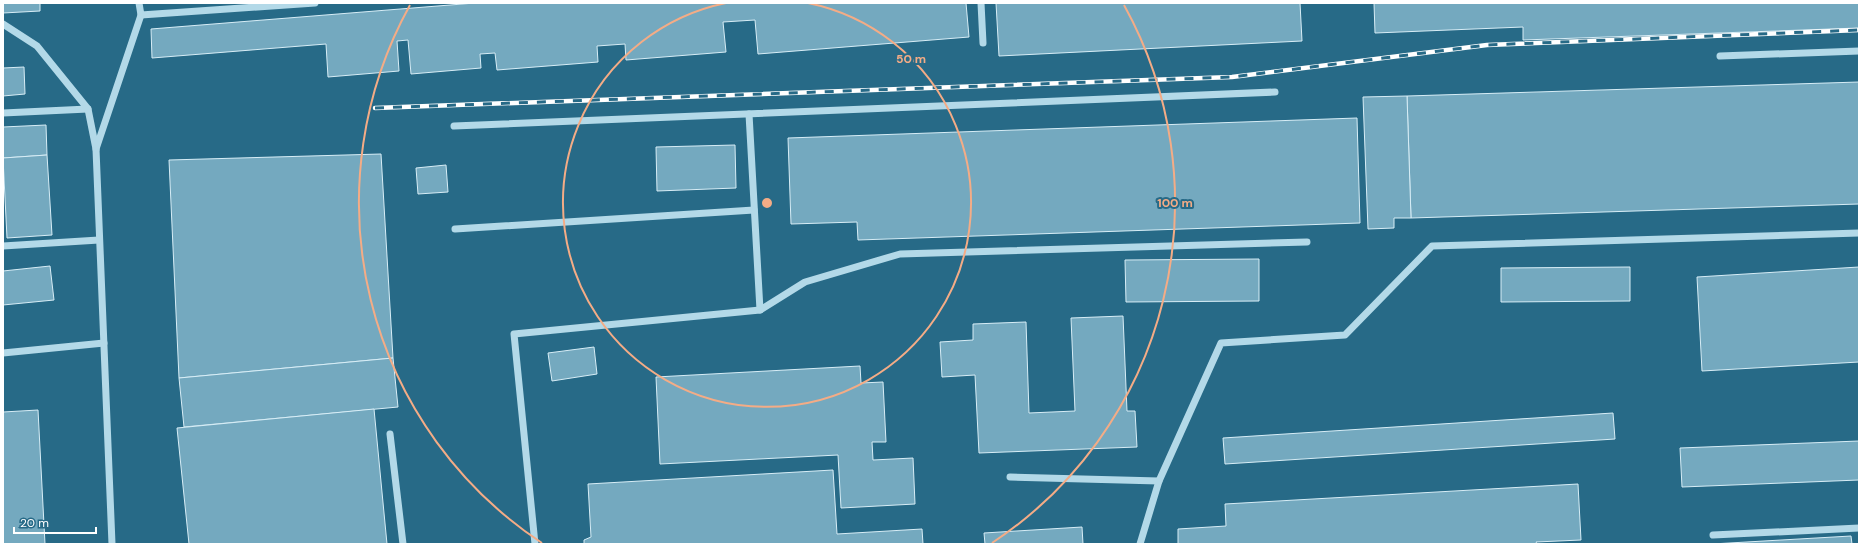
<svg xmlns="http://www.w3.org/2000/svg" width="1862" height="547" font-family="'DM Sans',sans-serif">
<style>
.building{fill:#74a9bf;stroke:#d7edf6}
.lines{fill:none;stroke-linecap:round;stroke-linejoin:round}
.minor{stroke:#b3d9e8;stroke-width:7}
.rail-casing{stroke:#fff;stroke-width:4.5}
.rail{stroke:#276a87;stroke-width:3;stroke-dasharray:9;stroke-linecap:butt}
.ring{fill:none;stroke:#f4ac86;stroke-width:2}
.centre{fill:#f4ac86;stroke:#276a87;stroke-width:2}
.ring-label{font-size:12px;text-anchor:middle;font-weight:bold;fill:#f4ac86;stroke:#276a87;stroke-width:4;stroke-linejoin:round;paint-order:stroke}
</style>
<rect width="100%" height="100%" fill="#276a87"/>
<g class="building">
<path d="M3,3h37v8l-37,2z"/>
<path d="M475,3h491l3,34 -211,17 -3,-34 -32,2 3,30 -100,8 -1,-16 -28,2 1,16 -101,8 -2,-17 -15,1 1,14 -70,6 -3,-34 -11,1 2,30 -71,6 -2,-33 -174,14 -1,-29z"/>
<path d="M996,3h304l2,38 -303,15z"/>
<path d="M1374,3h485v25l-336,12v-13l-148,6z"/>
<path d="M24,67l1,27 -22,2v-28z"/>
<path d="M1859,82v122l-448,14 -4,-122z"/>
<path d="M1407,96l4,122h-17v10l-26,1 -5,-132z"/>
<path d="M1357,118l3,105 -502,17 -1,-18 -66,2 -3,-86z"/>
<path d="M46,125l1,30 -44,3v-31z"/>
<path d="M735,145l1,43 -79,3 -1,-44z"/>
<path d="M381,154l12,204 -214,20 -10,-218z"/>
<path d="M47,155l5,80 -45,3 -4,-80z"/>
<path d="M446,165l2,27 -30,2 -2,-26z"/>
<path d="M1259,259v42l-133,1 -1,-42z"/>
<path d="M50,266l4,34 -51,5v-34z"/>
<path d="M1630,267v34l-129,1v-34z"/>
<path d="M1859,267v95l-157,9 -5,-94z"/>
<path d="M1123,316l4,95h8l2,36 -158,6 -4,-78 -33,2 -2,-35 33,-2v-16l53,-2 3,91 46,-2 -4,-93z"/>
<path d="M594,347l3,27 -45,7 -4,-28z"/>
<path d="M393,358l5,49 -214,20 -5,-49z"/>
<path d="M860,366l1,17 22,-1 3,60h-14l1,18 40,-2 2,46 -74,4 -3,-53 -178,9 -4,-87z"/>
<path d="M374,409l13,135h-198l-12,-116z"/>
<path d="M38,410l7,134h-42v-132z"/>
<path d="M1613,413l2,26 -390,25 -2,-26z"/>
<path d="M1859,441v39l-177,7 -2,-39z"/>
<path d="M833,470l4,64 85,-5 1,15h-339v-4l7,-3 -3,-53z"/>
<path d="M1578,484l3,56 -45,2 1,2h-359v-15l48,-3 -1,-22z"/>
<path d="M1082,527l1,17h-98l-1,-11z"/>
<path d="M1851,536l1,8h-140z"/>
</g>
<g class="lines">
<g class="minor">
<path d="M981,3l2,40"/>
<path d="M141,15l174,-12"/>
<path d="M3,24l34,22 51,63 8,40"/>
<path d="M1720,56l139,-5"/>
<path d="M3,113l85,-4"/>
<path d="M749,114l11,196"/>
<path d="M454,126l821,-34"/>
<path d="M455,229l299,-19"/>
<path d="M3,246l96,-6"/>
<path d="M3,353l101,-10"/>
<path d="M390,434l13,110"/>
<path d="M1010,477l149,4"/>
<path d="M1713,535l146,-7"/>
<path d="M112,544l-16,-395 45,-134 -2,-12"/>
<path d="M535,544l-21,-210 246,-24 45,-28 95,-28 407,-12"/>
<path d="M1140,544l19,-63 62,-138 124,-8 87,-89 427,-13"/>
</g>
<defs>
<path id="rail" d="M375,108l857,-31 255,-32 372,-15"/>
</defs>
<use href="#rail" class="rail-casing"/>
<use href="#rail" class="rail"/>
</g>
<g class="ring">
<path d="M808 3A204 204 0 1 1 726 3"/>
<path d="M542 543A408 408 0 0 1 410 5M1124 5A408 408 0 0 1 992 543"/>
</g>
<circle cx="767" cy="203" r="6" class="centre"/>
<g class="ring-label">
<text x="911" y="63">50 m</text>
<text x="1175" y="207">100 m</text>
</g>
<rect width="1862" height="547" fill="none" stroke="#ffffff" stroke-width="8"/>
<path d="M14 527v6h82v-6" fill="none" stroke="#ffffff" stroke-width="2"/>
<text x="20" y="527" font-size="12" fill="#ffffff" stroke="#276a87" stroke-width="3" paint-order="stroke">20 m</text>
</svg>
